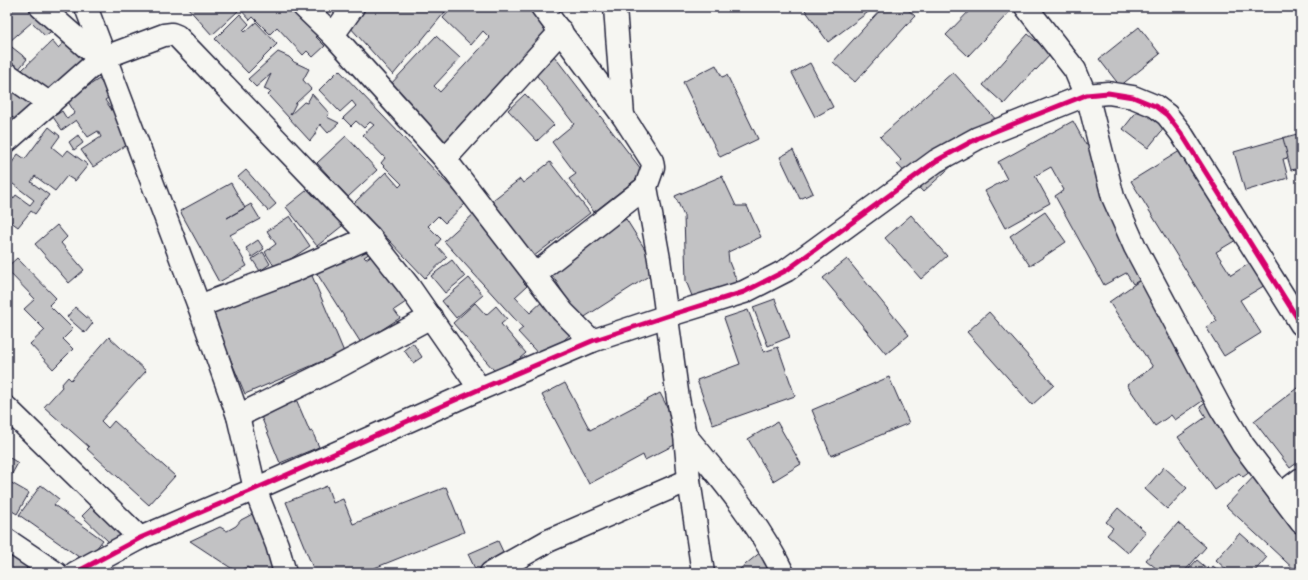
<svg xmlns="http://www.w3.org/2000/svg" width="1308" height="580" font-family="Dekko,sans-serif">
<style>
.building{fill:#c2c2c4;stroke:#22223b}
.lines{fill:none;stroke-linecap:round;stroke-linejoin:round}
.minor-casing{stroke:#22223b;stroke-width:25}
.minor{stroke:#f6f6f2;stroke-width:22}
.cycleway-casing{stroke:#f6f6f2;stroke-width:8}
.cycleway{stroke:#d6006c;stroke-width:5}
</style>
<rect width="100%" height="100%" fill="#f6f6f2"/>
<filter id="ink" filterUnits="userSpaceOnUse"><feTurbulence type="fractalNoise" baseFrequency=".025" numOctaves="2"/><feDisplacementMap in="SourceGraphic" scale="8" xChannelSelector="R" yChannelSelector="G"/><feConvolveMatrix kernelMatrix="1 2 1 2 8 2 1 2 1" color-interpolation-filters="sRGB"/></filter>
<g filter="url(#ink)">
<g class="building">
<path d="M7,7h22l8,9 17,13 -9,7 -13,-14 -22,19 -3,-4z"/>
<path d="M187,7h47l4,4 -26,24z"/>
<path d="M240,7h56l25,26 -5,4 9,9 -12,11 -6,-6 -4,4 -26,-28 -7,7 -17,-17 -3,3 -11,-12z"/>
<path d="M364,7h85l-56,68 -44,-49z"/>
<path d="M453,7h77l24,22 -106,115 -60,-57 48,-51 24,22 -26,28 6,6 50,-54 -7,-7 -12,14 -28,-27z"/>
<path d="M579,7h11l-5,5z"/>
<path d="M803,7h72l-47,35z"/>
<path d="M883,7h22l10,9 -60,66 -22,-20z"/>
<path d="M973,7h41l-46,49 -22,-21z"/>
<path d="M240,14l9,10 -6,6 2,2 11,-10 21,22 -29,29 -33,-34z"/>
<path d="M1139,27l21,27 -40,32 -21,-27z"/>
<path d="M1028,34l23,20 -15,16 -1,-1 -31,35 -21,-19z"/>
<path d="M70,37l19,20 -42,40 -25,-27 30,-29 6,7z"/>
<path d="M8,44l19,15 -9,11 -11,-9v-15z"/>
<path d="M278,52l11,5 5,5 15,7 -6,11 8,9 -15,14 -6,12 14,-13 3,1 5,-9 17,19 -2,4 12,6 -11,10 -8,-9 -6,12 -4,5 -42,-46 3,-3 -7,-3 7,-15 -15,13 -8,-8z"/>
<path d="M554,56l90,117 -50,39 -25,-33 7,-5 -24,-32 22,-18 -40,-52z"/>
<path d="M810,63l23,44 -18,10 -23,-44z"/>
<path d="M716,65l6,12 5,-2 31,64 -38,18 -37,-75z"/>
<path d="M339,70l127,133 -21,20 -7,-7 -10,10 13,13 -5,6 11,12 -22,21 -71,-75 32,-31 13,15 3,-3 -21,-21 4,-5 -22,-23 11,-10 -4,-3 -6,6 -8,-7 -5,5 -8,-8 13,-12 -4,-5 -12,11 -21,-22z"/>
<path d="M953,72l46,51 -76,69 -26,-28 4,-4 -21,-23z"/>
<path d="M99,79l12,17 -6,4 28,41 -40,26 -12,-17 20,-13 -3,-6 -10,6 -12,-17 -14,10 -9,-13 9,-6 5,8 8,-6 -8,-13z"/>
<path d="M12,83l23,15 -15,24 -13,-8v-23z"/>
<path d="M1152,92l25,20 -29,36 -25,-19z"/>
<path d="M525,94l29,31 -17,16 -29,-31z"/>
<path d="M1073,121l13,24 4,-2 69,126 -26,15 -7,-11 -22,12 -49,-89 9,-6 -13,-23 -16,9 15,27 -45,25 -20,-37 22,-12 -9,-17z"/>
<path d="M49,127l11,9 -8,11 11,9 5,-6 20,15 -13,16 -8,-5 -12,15 -20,-15 -4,6 18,13 -14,19 -4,-3 -13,16 -11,-8v-25l6,5 3,-4 14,10 4,-5 -25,-19 -2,2v-13l11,-16 7,5z"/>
<path d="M1301,133v35l-10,2 -9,-32z"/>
<path d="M78,135l5,8 -9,7 -5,-8z"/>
<path d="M346,136l31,34 -29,27 -31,-34z"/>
<path d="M1283,138l5,20 -5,1 5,19 -43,13 -11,-39z"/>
<path d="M1196,141l55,90 -35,21 15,23 27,-17 14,23 -32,19 21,33 -37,23 -18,-29 11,-6 -86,-140z"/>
<path d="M793,150l20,43 -13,6 -20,-42z"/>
<path d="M550,162l40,51 -61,47 -40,-57 31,-24 3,4z"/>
<path d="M246,170l30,34 -8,7 -30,-34z"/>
<path d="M722,176l14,30h11l14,31 -33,15 1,10 9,22 -46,19v-7l-6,-15 -2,-65 -9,-20z"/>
<path d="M231,183l14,25 -18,10 24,-14 9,15 -30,16 17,31 -28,16 -39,-71z"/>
<path d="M316,183l31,39 -30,24 -31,-39z"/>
<path d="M476,212l56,62 -9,8 4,4 -12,11 15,16 15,-14 29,32 -31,28 -25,-27 5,-4 -79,-87z"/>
<path d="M1045,212l21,30 -36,24 -20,-30z"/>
<path d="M911,215l36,41 -26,23 -36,-41z"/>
<path d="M290,216l20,30 -34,23 -11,-17 11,-8 -9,-13z"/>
<path d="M626,219l32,51 -78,50 -34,-55 54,-29z"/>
<path d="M57,225l10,12 -6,6 23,27 -15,13 -34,-39z"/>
<path d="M258,240l6,9 -12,8 -6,-9z"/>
<path d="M363,242l7,11 -6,4 2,2 12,-8 31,49 -15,10 6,8 -39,25 -45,-71z"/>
<path d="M263,252l7,12 -10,7 -8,-12z"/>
<path d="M17,258l39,40 -7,7 24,24 -10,10 10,10 -20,20 -23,-25 15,-14 -21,-21 11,-10 -28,-29v-3z"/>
<path d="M847,259l62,76 -23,19 -63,-76z"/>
<path d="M452,260l13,17 -20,16 -14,-17z"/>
<path d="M310,271l34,81 -99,42 -34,-81z"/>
<path d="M1145,277l76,111 -46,32 -4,-5 -16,11 -28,-41 26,-18 -44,-65z"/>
<path d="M469,278l14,17 -27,23 -14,-17z"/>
<path d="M775,299l15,38 -22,9 -15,-39z"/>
<path d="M475,303l11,12 10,-9 11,13 -6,5 25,29 -27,23 -46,-53z"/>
<path d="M75,307l18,16 -8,10 -18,-16z"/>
<path d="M748,310l16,42 14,-5 17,49 -82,29 -16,-45 43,-16 -16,-46z"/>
<path d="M989,312l65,73 -22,20 -65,-73z"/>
<path d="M109,337l37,34 -45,50 7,7 6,-7 61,55 -26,29 -62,-56 2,-2 -45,-40 18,-20 -1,-2 7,-8 3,3z"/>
<path d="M413,343l9,14 -9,6 -9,-13z"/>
<path d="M889,377l20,46 -78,33 -19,-46z"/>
<path d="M565,383l25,47 70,-37 24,47 -39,20 -2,-5 -54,29 -47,-89z"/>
<path d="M1301,385v75l-11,8 -36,-47z"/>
<path d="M296,399l14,33 2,-1 7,16 -39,16 -20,-49z"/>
<path d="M1211,399l47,67 -15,11 -4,-4 -24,17 -37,-53 28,-20 -6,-10z"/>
<path d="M777,422l24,42 -28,17 -25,-42z"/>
<path d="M7,456l11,7 -10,18 21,12 -12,21 -10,-6z"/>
<path d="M1164,467l23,21 -20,21 -22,-20z"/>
<path d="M1259,471l42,39v63h-3l-72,-67z"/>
<path d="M41,485l18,14 -5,6 49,35 -17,22 -67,-47z"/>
<path d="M327,486l6,17 10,-4 10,25 93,-37 18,45 -102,41h-47l-29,-71z"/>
<path d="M104,494l32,32 -15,15 -4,-4 -6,7 -29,-28z"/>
<path d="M1118,508l28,24 -18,21 -21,-18 6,-7 -7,-6z"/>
<path d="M262,509l5,3 29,61h-40l-9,-6 -10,5 -47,-31 30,-14 7,4 9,-5 5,-6z"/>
<path d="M1178,523l28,24 -23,26h-21l-16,-13z"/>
<path d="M7,531l23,33 -7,9h-16z"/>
<path d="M1240,533l27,24 -14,16h-23l-14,-13z"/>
<path d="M498,541l15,32h-36l-9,-19z"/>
<path d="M762,551l18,22h-45z"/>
<path d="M1197,560l12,10 4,-4 9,7h-37z"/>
</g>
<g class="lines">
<defs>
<g id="minor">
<path d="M41,7l59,52"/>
<path d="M86,7l113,299 39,110 17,73 22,56 8,28"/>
<path d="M304,7l29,28 112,124 118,153 29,29"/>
<path d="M542,7l81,109 29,45 1,6 -7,20 13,72 19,140 7,36 4,45 14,93"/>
<path d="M615,7l8,109"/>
<path d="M1026,7l49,63 15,36 23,91 22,50 85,160 23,38 58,77"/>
<path d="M333,35l20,-28"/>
<path d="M7,74l43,30"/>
<path d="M7,141l93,-82 64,-24 8,-1 5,2 193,201 38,48 72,104"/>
<path d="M445,159l116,-128"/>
<path d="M535,274l111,-87"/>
<path d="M199,306l96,-36 75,-33"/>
<path d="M7,408l133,130"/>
<path d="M238,416l98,-48 95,-51"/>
<path d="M685,435c36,43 73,87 98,138"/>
<path d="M1280,495l21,-16"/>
<path d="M7,540l49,33"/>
<path d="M75,573l65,-35 115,-49 225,-100 112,-48 75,-25 77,-24 43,-22 149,-109 42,-23 108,-43 22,-2 25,4 22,9 12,9 14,18 120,191"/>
<path d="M491,573l57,-32 141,-61"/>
</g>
</defs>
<use href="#minor" class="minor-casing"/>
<use href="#minor" class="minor"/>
<defs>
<path id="cycleway" d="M75,573l65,-35 115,-49 225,-100 112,-48 75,-25 77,-24 43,-22 149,-109 42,-23 108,-43 22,-2 25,4 22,9 12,9 14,18 120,191"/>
</defs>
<use href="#cycleway" class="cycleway-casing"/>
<use href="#cycleway" class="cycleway"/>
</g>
</g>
<rect width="1308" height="580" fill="none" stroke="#f6f6f2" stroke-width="24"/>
<rect x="12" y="12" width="1284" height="556" fill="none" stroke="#22223b" stroke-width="1.5" filter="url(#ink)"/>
</svg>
